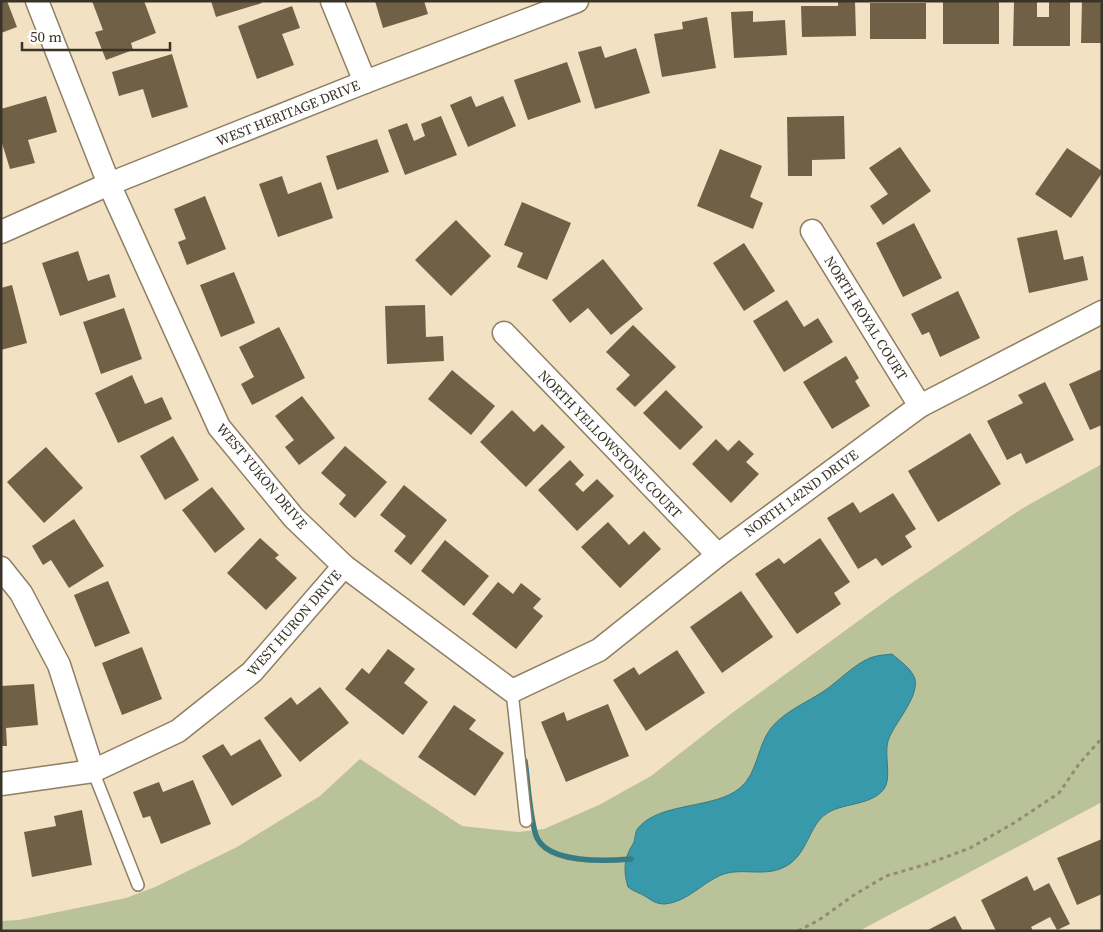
<svg xmlns="http://www.w3.org/2000/svg" width="1103" height="932" font-family="'Source Serif 4',serif">
<style>
.green{fill:#bac299}
.water{fill:#3799aa;stroke:#387b83}
.lines{fill:none;stroke-linecap:round;stroke-linejoin:round}
.stream{stroke:#387b83;stroke-width:5.5}
.building{fill:#706146}
.service-casing{stroke:#8f7f63;stroke-width:14}
.minor-casing{stroke:#8f7f63;stroke-width:25}
.path{stroke:#958a74;stroke-width:3;stroke-dasharray:4 4;stroke-linecap:butt}
.service{stroke:#fff;stroke-width:11}
.minor{stroke:#fff;stroke-width:22}
.labels{text-anchor:middle;dominant-baseline:central;stroke-width:5;stroke-linejoin:round;paint-order:stroke}
.street-label{font-size:14px;fill:#3a3428;stroke:#fff}
</style>
<rect width="100%" height="100%" fill="#f2e1c2"/>
<path class="green" d="M1102,464v338l-243,129h-858v-10l18,-1 107,-22 29,-11 82,-40 83,-51 40,-37 102,67 56,6 26,-3 55,-24 52,-29 81,-63 162,-118 129,-87z"/>
<path class="water" d="M892,654c8,7 20,15 23,25 4,19 -21,44 -27,62 -4,14 4,37 -4,48 -12,16 -39,14 -55,23 -19,10 -20,37 -38,51 -23,17 -48,3 -70,12 -19,8 -34,27 -56,29 -12,0 -15,-6 -24,-10 -5,-2 -9,-4 -13,-7 -5,-17 -4,-29 5,-43 3,-5 1,-12 6,-17 22,-25 76,-18 101,-39 18,-15 17,-42 31,-60 14,-17 35,-25 53,-37 15,-10 29,-26 46,-33 7,-3 15,-3 22,-4z"/>
<g class="lines">
<path class="stream" d="M525,761c3,20 5,61 12,77 13,26 70,23 94,21"/>
</g>
<g class="building">
<path d="M1,1h6l10,26 -16,6z"/>
<path d="M92,1h52l12,32 -25,10 2,7 -27,10 -11,-28 8,-2z"/>
<path d="M211,1h50l1,2 -46,14z"/>
<path d="M375,1h49l4,13 -45,14z"/>
<path d="M838,1h17l1,35 -54,1 -1,-31h37z"/>
<rect x="943" y="1" width="56" height="43"/>
<path d="M1049,1h21v45h-57l1,-44h23v15h12z"/>
<path d="M1082,1h20v42h-21z"/>
<rect x="870" y="3" width="56" height="36"/>
<path d="M292,6l8,22 -18,6 12,31 -37,14 -19,-53z"/>
<path d="M753,11v11l32,-2 2,35 -53,3 -3,-46z"/>
<path d="M707,17l9,51 -54,9 -8,-43 29,-5 -1,-7z"/>
<path d="M601,46l4,12 31,-10 14,45 -55,16 -17,-57z"/>
<path d="M172,54l16,53 -36,11 -9,-29 -24,7 -7,-24z"/>
<path d="M567,62l14,40 -53,18 -14,-40z"/>
<path d="M46,96l11,36 -29,8 7,23 -25,6 -9,-29v-31z"/>
<path d="M471,96l5,11 27,-11 13,30 -48,21 -18,-42z"/>
<path d="M441,116l16,39 -52,20 -17,-45 19,-7 7,18 11,-5 -4,-12z"/>
<path d="M844,116l1,43 -33,1v16h-24l-1,-59z"/>
<path d="M377,139l12,33 -52,18 -11,-34z"/>
<path d="M900,147l31,44 -48,34 -13,-19 18,-12 -19,-26z"/>
<path d="M1067,148l35,23v2l-31,45 -36,-24z"/>
<path d="M720,149l42,17 -12,31 13,6 -10,26 -56,-23z"/>
<path d="M282,176l6,18 33,-12 12,36 -55,19 -19,-53z"/>
<path d="M205,196l21,53 -39,16 -9,-23 8,-3 -12,-30z"/>
<path d="M522,202l49,21 -24,57 -30,-13 6,-14 -19,-8z"/>
<path d="M456,220l35,36 -40,40 -36,-36z"/>
<path d="M914,223l28,55 -39,19 -27,-54z"/>
<path d="M1057,230l7,30 19,-4 5,24 -59,13 -12,-55z"/>
<path d="M744,243l31,48 -31,20 -31,-48z"/>
<path d="M78,251l10,30 21,-7 7,23 -56,19 -18,-53z"/>
<path d="M603,259l40,50 -32,26 -23,-27 -18,15 -18,-23z"/>
<path d="M234,272l21,51 -34,14 -21,-52z"/>
<path d="M12,285l15,58 -26,7v-62z"/>
<path d="M958,291l22,47 -40,19 -11,-25 -7,3 -11,-21z"/>
<path d="M787,300l17,27 14,-9 15,24 -49,30 -31,-51z"/>
<path d="M425,305l1,32 17,-1 1,25 -57,3 -2,-58z"/>
<path d="M124,308l18,51 -41,15 -18,-52z"/>
<path d="M633,325l43,42 -41,40 -19,-18 14,-14 -24,-23z"/>
<path d="M279,327l26,51 -53,27 -11,-21 13,-7 -15,-30z"/>
<path d="M846,356l13,22 -4,3 15,25 -38,23 -29,-47z"/>
<path d="M1102,369v56l-12,5 -21,-46z"/>
<path d="M452,370l43,36 -24,29 -43,-36z"/>
<path d="M132,375l13,29 17,-7 10,22 -54,24 -23,-50z"/>
<path d="M1045,382l29,58 -48,24 -5,-11 -14,7 -20,-39 36,-18 -5,-8z"/>
<path d="M666,390l37,37 -23,23 -37,-37z"/>
<path d="M302,396l33,42 -36,27 -14,-18 9,-7 -19,-24z"/>
<path d="M512,410l22,22 8,-8 23,23 -39,40 -46,-45z"/>
<path d="M970,433l31,51 -63,38 -30,-51z"/>
<path d="M173,436l26,44 -34,20 -25,-44z"/>
<path d="M716,439l12,12 11,-11 15,14 -8,8 13,12 -28,29 -39,-39z"/>
<path d="M345,446l42,36 -32,36 -16,-14 7,-9 -25,-22z"/>
<path d="M46,447l37,41 -39,35 -37,-41z"/>
<path d="M570,460l14,15 -9,9 8,8 14,-13 17,17 -37,35 -39,-41z"/>
<path d="M404,485l43,35 -36,45 -17,-14 12,-15 -26,-21z"/>
<path d="M212,487l33,42 -30,24 -33,-43z"/>
<path d="M893,493l23,36 -11,7 7,11 -30,19 -6,-8 -18,11 -31,-51 26,-16 7,11z"/>
<path d="M74,519l30,47 -35,22 -18,-28 -8,5 -11,-19z"/>
<path d="M608,522l21,23 15,-14 17,18 -41,39 -39,-41z"/>
<path d="M260,538l19,17 -4,3 22,20 -31,32 -39,-37z"/>
<path d="M820,538l30,44 -16,11 7,11 -44,30 -42,-60 24,-16 5,6z"/>
<path d="M445,540l44,36 -25,30 -43,-35z"/>
<path d="M108,581l22,52 -35,14 -21,-52z"/>
<path d="M498,582l15,12 8,-11 20,16 -8,9 10,8 -27,33 -44,-35z"/>
<path d="M741,591l32,46 -51,36 -32,-46z"/>
<path d="M142,647l20,52 -40,16 -20,-52z"/>
<path d="M388,649l27,20 -11,14 24,19 -25,33 -58,-46 17,-21 7,6z"/>
<path d="M677,650l28,43 -59,38 -33,-51 21,-13 5,8z"/>
<path d="M34,684l4,41 -32,3 1,18h-6v-60z"/>
<path d="M320,687l29,36 -49,39 -36,-44 27,-21 6,8z"/>
<path d="M608,704l21,52 -63,26 -25,-60 23,-10 3,9z"/>
<path d="M454,705l22,15 -7,9 35,24 -29,43 -57,-39z"/>
<path d="M260,739l22,37 -50,30 -30,-50 21,-12 8,12z"/>
<path d="M193,780l18,44 -50,20 -11,-28 -7,2 -10,-26 26,-10 4,10z"/>
<path d="M82,810l10,55 -60,12 -8,-45 32,-6 -2,-10z"/>
<path d="M1102,839v55l-25,11 -20,-47z"/>
<path d="M1027,876l7,15 15,-8 21,41 -13,6 -7,-13 -19,10 2,4h-37l-15,-31z"/>
<path d="M955,916l8,15h-37z"/>
</g>
<g class="lines">
<defs>
<g id="service">
<path d="M512,691l14,130"/>
<path d="M93,771l45,114"/>
</g>
<g id="minor">
<path d="M37,1l72,183 110,243 75,91 50,48 168,125 87,-41 119,-95 202,-149 182,-94"/>
<path d="M332,1l33,81"/>
<path d="M812,231l108,175"/>
<path d="M1,232l108,-48 256,-102 212,-81"/>
<path d="M504,333l214,222"/>
<path d="M1,568l20,25 38,72 34,106"/>
<path d="M1,784l92,-13 85,-40 74,-59 92,-106"/>
</g>
</defs>
<use href="#service" class="service-casing"/>
<use href="#minor" class="minor-casing"/>
<path class="path" d="M798,931l21,-11 35,-25 32,-19 41,-12 43,-16 44,-25 45,-30 20,-29 23,-26"/>
<use href="#service" class="service"/>
<use href="#minor" class="minor"/>
</g>
<g class="labels">
<g class="street-label">
<text transform="translate(288 113) rotate(-22)">WEST HERITAGE DRIVE</text>
<text transform="translate(866 318) rotate(58)">NORTH ROYAL COURT</text>
<text transform="translate(610 444) rotate(46)">NORTH YELLOWSTONE COURT</text>
<text transform="translate(262 476) rotate(50)">WEST YUKON DRIVE</text>
<text transform="translate(801 493) rotate(-36)">NORTH 142ND DRIVE</text>
<text transform="translate(294 623) rotate(-49)">WEST HURON DRIVE</text>
</g>
</g>
<rect width="1103" height="932" fill="none" stroke="#3a3428" stroke-width="5"/>
<path d="M22 42v8h148v-8" fill="none" stroke="#3a3428" stroke-width="2.5"/>
<text x="30" y="42" font-size="15" fill="#3a3428" stroke="#ffffff" stroke-width="4" paint-order="stroke">50 m</text>
</svg>
